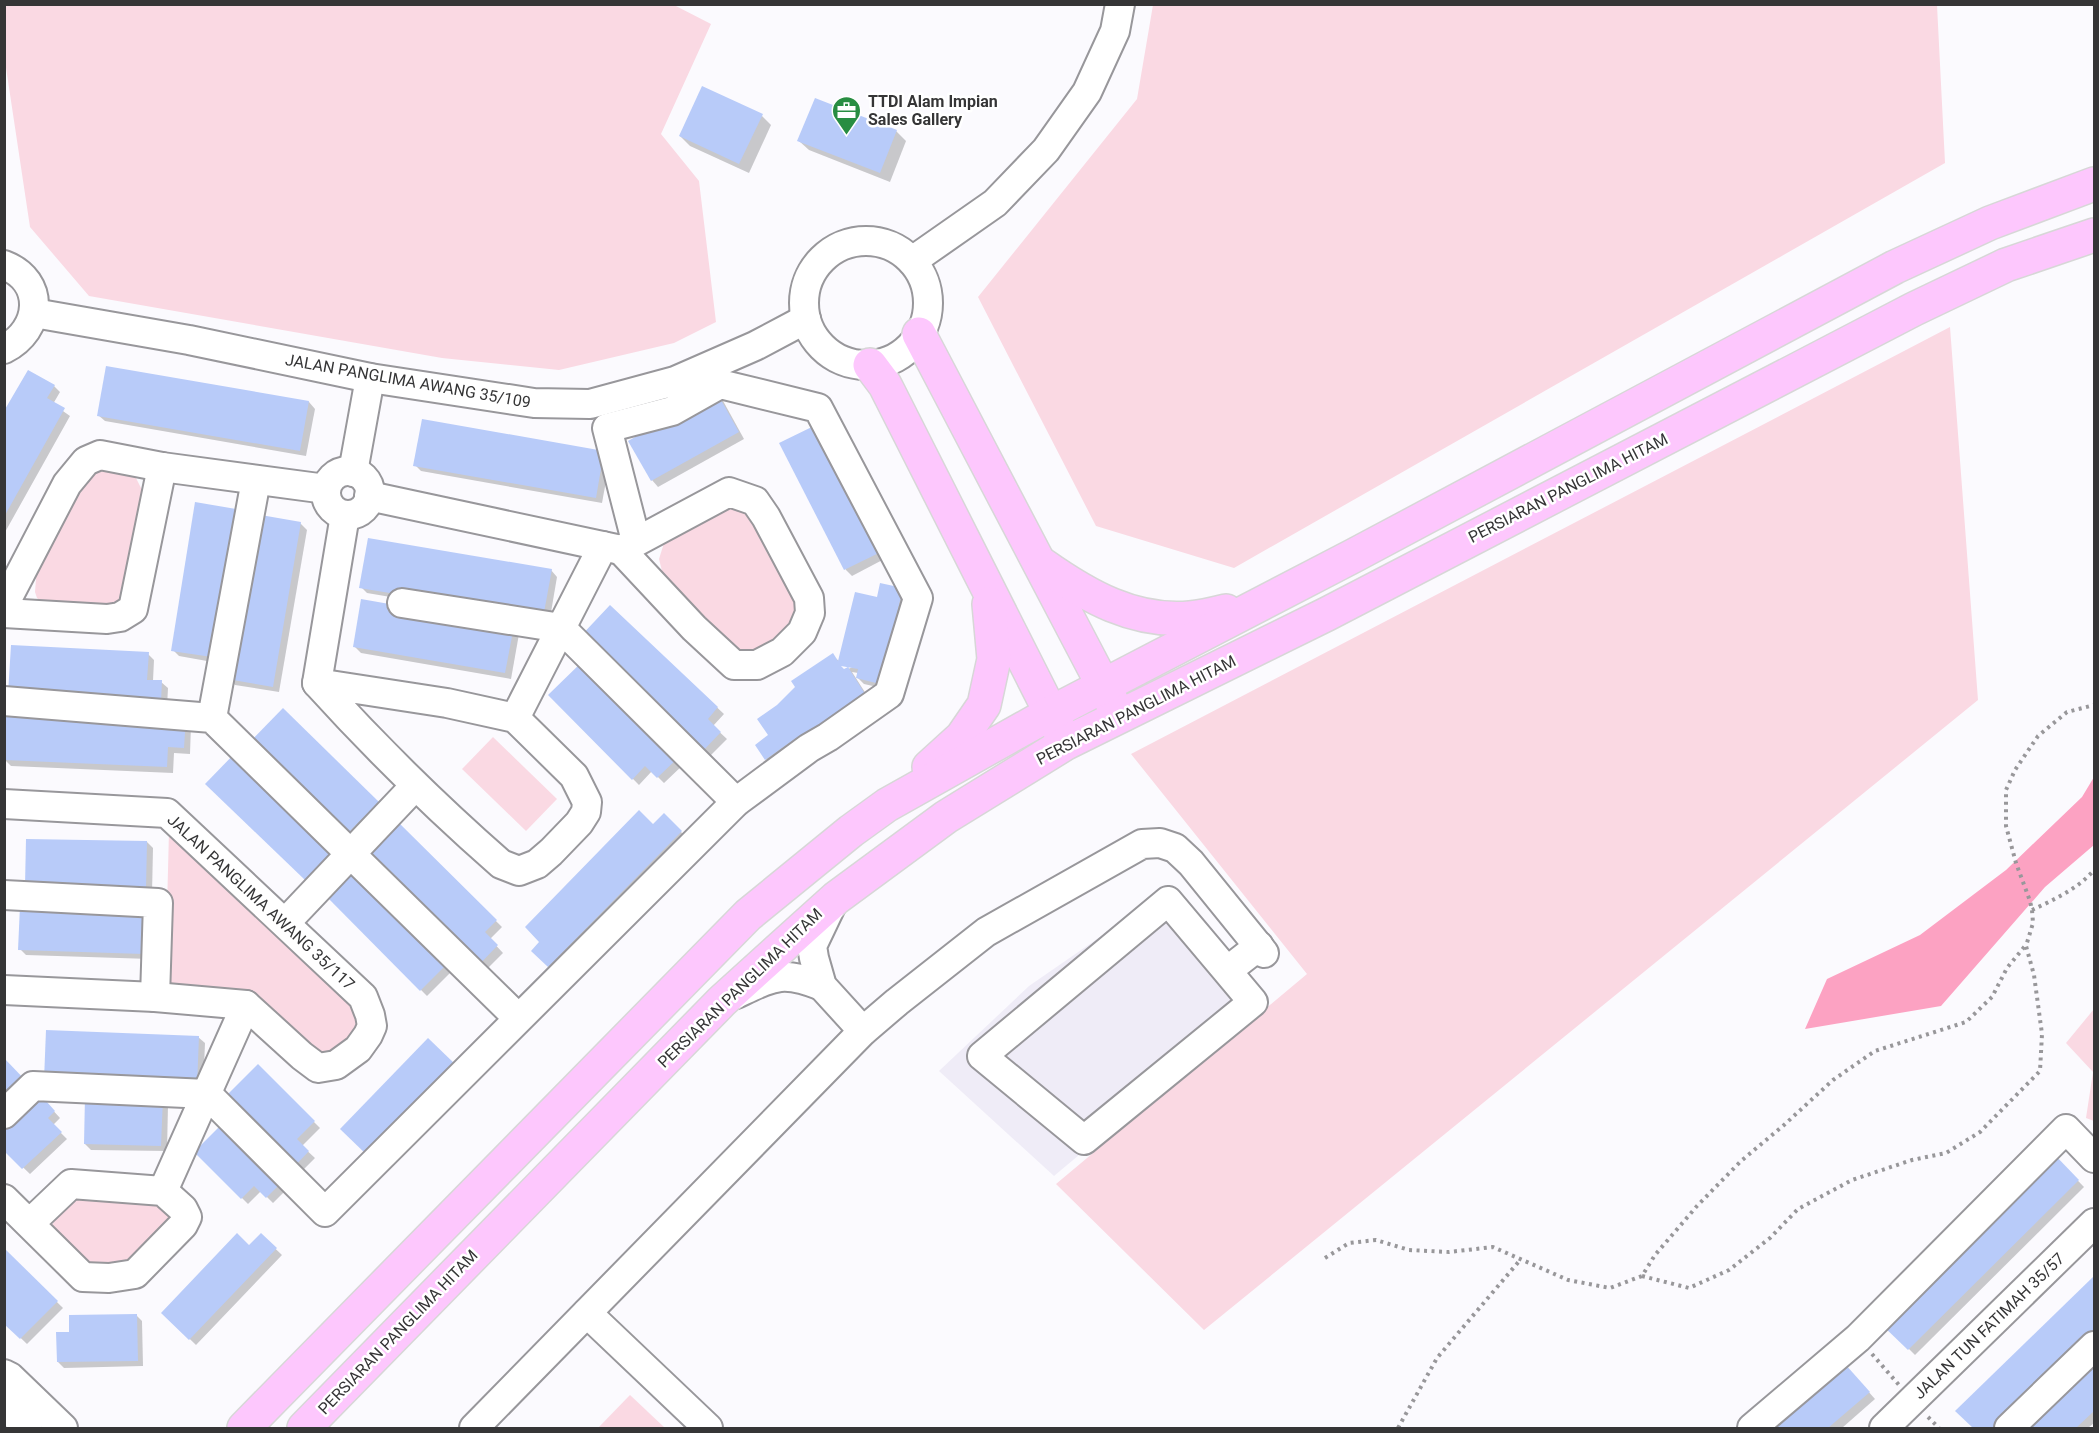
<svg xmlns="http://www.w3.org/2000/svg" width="2099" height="1433" font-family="Roboto,sans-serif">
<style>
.built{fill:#efecf7}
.green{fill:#fad9e3}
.forest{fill:#fca2c2}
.shadow{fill:#0003;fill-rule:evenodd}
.building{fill:#b8cbf9}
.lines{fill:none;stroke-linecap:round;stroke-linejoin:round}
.minor-casing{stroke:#98979b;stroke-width:32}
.major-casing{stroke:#d7d7d7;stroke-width:36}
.path{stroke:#98979a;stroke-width:4;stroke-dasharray:3 4.5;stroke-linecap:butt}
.minor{stroke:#fff;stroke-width:28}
.major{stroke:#fdc7fd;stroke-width:33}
.labels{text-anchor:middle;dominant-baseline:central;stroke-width:5;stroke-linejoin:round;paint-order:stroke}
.poi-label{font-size:16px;font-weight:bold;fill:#353536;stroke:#fff;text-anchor:start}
.street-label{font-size:16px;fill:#353536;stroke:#fff}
</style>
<rect width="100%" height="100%" fill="#fbfafe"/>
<path class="built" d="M1165,892l59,58 43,47 -213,179 -115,-105 90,-85z"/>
<g class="green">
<path d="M4,5h670l37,19 -50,110 38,47 17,141 -42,21 -115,27 -117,-12 -353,-62 -59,-69 -25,-166z"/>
<path d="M1153,5h784l8,158 -711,405 -138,-42 -118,-229 159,-198z"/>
<path d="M1950,327l28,373 -774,630 -148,-146 251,-210 -176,-220z"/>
<path d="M102,465l30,5 10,20 -16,103 -10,12 -8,2 -66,-5 -5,-4 -2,-6 2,-26 45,-86z"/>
<path d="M736,508l20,8 43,94 -12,25 -38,19 -11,-4 -74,-71 -5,-20 5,-16 63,-33z"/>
<path d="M493,737l64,62 -31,32 -64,-62z"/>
<path d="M169,831l181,171 8,20 -2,8 -18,19 -9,4 -10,-1 -154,-65z"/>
<path d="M2094,1009v112l-8,-3 7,-46 -27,-29z"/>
<path d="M75,1198l80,2 14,13 -1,6 -37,39 -9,5h-35l-27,-21 -8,-17 9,-15z"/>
<path d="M630,1395l35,33h-67z"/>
</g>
<path class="forest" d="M2094,777v68l-49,42 -104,119 -136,23 22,-50 93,-44 86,-65 76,-73z"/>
<g class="shadow">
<path d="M762,116l9,9 -22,48 -59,-27 -10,-10z"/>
<path d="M896,131l10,10 -16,41 -81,-32 -10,-9z"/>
<path d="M54,386l6,6 -7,12 17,12 -66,118v-120z"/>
<path d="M716,393l6,6 22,40 -86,48 -6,-7z"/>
<path d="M309,402l6,7 -9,47 -201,-35 -7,-6z"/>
<path d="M781,444l109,112 -38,20 -6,-6z"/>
<path d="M610,459l-8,44 -181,-32 -6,-6z"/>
<path d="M236,510l6,6 -24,147 -39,-7 -6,-6z"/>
<path d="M300,523l7,7 -28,162 -44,-7 -6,-7z"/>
<path d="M551,570l6,7 -8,47 -182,-31 -6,-6z"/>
<path d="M882,585l26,11 -22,93 -22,-5 -7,-7 1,-4 -6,-1 25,39 -105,54 -6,-6 12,-53 54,-51 8,7 38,-63zM838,663l15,4 -10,4z"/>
<path d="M610,607l114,107 -11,12 14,13 -20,20z"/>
<path d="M519,634l-8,45 -150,-26 -7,-7z"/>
<path d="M148,654l6,6 -1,21 8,1 7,6 -1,19 -151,-7z"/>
<path d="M550,695l134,69 -20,19 -12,-12 -13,14z"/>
<path d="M283,710l101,99 -33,33z"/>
<path d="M191,725l-1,29 -16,-1 -1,20 -162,-7 -6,-6z"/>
<path d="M664,815l23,23 -132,135 -22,-22z"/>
<path d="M397,823l105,104 -12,12 13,14 -20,20z"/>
<path d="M147,842l6,6 -1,46 -126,-9z"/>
<path d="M326,894l130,73 -29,29z"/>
<path d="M145,911l5,48 -124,-4 -6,-6z"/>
<path d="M198,1037l7,6 -2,49 -151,-6z"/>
<path d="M258,1066l62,62 -18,18 13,12 -15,15z"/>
<path d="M38,1094l22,24 -7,7 14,14 -37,35 -26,-25z"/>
<path d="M86,1097l82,8 -1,46 -76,-1 -6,-6z"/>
<path d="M196,1152l92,36 -15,15 -12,-12 -13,13z"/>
<path d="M2053,1155l31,32 -169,168 -31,-31z"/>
<path d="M261,1235l21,20 -86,90 -33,-32 86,-66z"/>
<path d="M4,1250l59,58 -36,36 -23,-22z"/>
<path d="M2094,1278v63l-90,87h-29l-18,-17z"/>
<path d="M136,1315l6,6 1,45 -79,2 -6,-6 13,-29z"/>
<path d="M2094,1360v63l-6,5h-64z"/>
<path d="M1851,1372l24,27 -33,29h-70z"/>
</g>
<g class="building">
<path d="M702,86l61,28 -24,50 -60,-28z"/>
<path d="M815,98l82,32 -17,43 -83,-32z"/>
<path d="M106,366l203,35 -9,50 -203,-35z"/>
<path d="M28,370l27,15 -8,13 18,10 -61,109v-106z"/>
<path d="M716,391l23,41 -88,49 -23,-40z"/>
<path d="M422,419l182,32 -8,47 -183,-32z"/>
<path d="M820,423l65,127 -41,20 -65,-127z"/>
<path d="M195,502l41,7 -24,148 -41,-6z"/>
<path d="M255,514l46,8 -28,165 -46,-8z"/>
<path d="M368,538l184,31 -9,49 -184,-30z"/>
<path d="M880,583l23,5 -23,96 -24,-6 2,-9 -17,-3 3,3 4,-2 24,38 -45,30 -28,1 -34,24 -10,-15 13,-10 -11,-16 20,-14 18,-18 -4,-6 42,-28 5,8 17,-69 22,5z"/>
<path d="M361,599l153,27 -9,47 -152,-26z"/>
<path d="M610,605l108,102 -10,12 13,13 -21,22 -122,-115z"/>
<path d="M11,645l138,7 -2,28h15l-1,22 -153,-8z"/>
<path d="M584,660l95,97 -22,21 -12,-12 -13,14 -84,-85z"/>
<path d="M283,708l96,94 -35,35 -96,-93z"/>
<path d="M6,709l180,8 -2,31 -16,-1 -1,20 -163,-7z"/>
<path d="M238,750l100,97 -33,33 -100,-96z"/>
<path d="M639,810l14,14 11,-11 18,18 -134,136 -17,-16 8,-9 -14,-15z"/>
<path d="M397,821l100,99 -12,12 13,13 -22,23 -114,-113z"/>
<path d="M26,839l121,2 -1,47 -121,-2z"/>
<path d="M355,863l96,97 -31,31 -96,-97z"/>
<path d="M20,906l125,4 -1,44 -126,-4z"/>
<path d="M46,1030l153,6 -2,50 -153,-6z"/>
<path d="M428,1038l28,27 -88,91 -28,-27z"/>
<path d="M4,1058l24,25 -24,21z"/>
<path d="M258,1064l57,57 -18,18 12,12 -16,17 -70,-69z"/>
<path d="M38,1092l17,19 -7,7 14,14 -40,37 -18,-18v-27z"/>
<path d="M85,1096l78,1 -2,49 -77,-2z"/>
<path d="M224,1122l59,59 -17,17 -12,-12 -13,13 -47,-47z"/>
<path d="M2053,1153l26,27 -171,170 -27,-26z"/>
<path d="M237,1233l12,12 12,-12 16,15 -88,92 -28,-27z"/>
<path d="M4,1248l54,53 -38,38 -16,-15z"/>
<path d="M2094,1276v53l-102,99h-19l-18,-17z"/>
<path d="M137,1314l1,47 -81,1 -1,-30h13v-17z"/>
<path d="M2094,1358v53l-18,17h-55z"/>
<path d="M1845,1364l25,28 -42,36h-58z"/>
</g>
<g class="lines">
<defs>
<g id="minor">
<circle cx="866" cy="303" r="62"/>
<path d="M912,261l83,-58 51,-53 41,-58 28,-61 5,-27"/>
<path d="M4,265c42,16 38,65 0,84"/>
<path d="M34,313l155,27 181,38 164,25 56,1 85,-23 80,-35 51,-27"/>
<circle cx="348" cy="493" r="22"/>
<path d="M353,472l17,-94"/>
<path d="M729,492l26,9 11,16 43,81 1,15 -8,19 -20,20 -25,13h-23l-40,-37 -73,-78z"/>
<path d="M369,496l252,54"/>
<path d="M402,603l159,25 175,174"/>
<path d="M4,605l63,-121 19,-23 14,-6 62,12 164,22"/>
<path d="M4,613l103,6 13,-2 13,-8 29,-142"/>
<path d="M317,683l130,20 68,15 59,58 13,26 -1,10 -7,11 -28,29 -14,12 -18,7 -18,-7c-65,-57 -126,-117 -184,-181z"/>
<path d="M317,683l28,-168"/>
<path d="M4,701l208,17 306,300"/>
<path d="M212,718l44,-238"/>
<path d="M515,718l88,-172"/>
<path d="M4,804l163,9 196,184 7,18 2,11 -4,9 -10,14 -22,16 -18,3 -16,-12 -56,-51 -91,-8 -151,-7"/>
<path d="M4,895l154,8 -3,94"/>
<path d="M833,902l-21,44 2,12 8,28 41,45"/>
<path d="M286,922l129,-136"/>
<path d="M1227,971l-59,-70 -186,155 102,84 169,-138 -26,-31 32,-25"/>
<path d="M736,994c38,-18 46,-24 86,-8"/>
<path d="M4,1114l29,-28 174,8 118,118 411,-410 73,-54 19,-11 61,-43 29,-96 -100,-190 -98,-24 -48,27 -65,17 29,113"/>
<path d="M163,1191l83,-186"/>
<path d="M4,1199l79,78 26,1 26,-4 48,-49 4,-8 -4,-8 -20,-18 -92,-7 -41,39"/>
<path d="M587,1313l121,115"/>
<path d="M4,1374l6,3 53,51"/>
<path d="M4,1405l24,23"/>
<path d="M474,1428l389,-397 34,-29 89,-70 156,-88 18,-1 15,5 16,15 73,90"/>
<path d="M1752,1428l106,-90 208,-209 28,29"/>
<path d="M1884,1428l210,-205"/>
<path d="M2009,1428l85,-82"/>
</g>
<g id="major">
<path d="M919,334l194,370"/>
<path d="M870,365l15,20 176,348"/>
<path d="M1043,565c44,31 91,58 147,53 12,-1 24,-4 36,-7"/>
<path d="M929,767l33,-30 22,-32 10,-46 -5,-55"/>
<path d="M244,1428l504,-513 103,-84 36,-26 164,-92 302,-157 542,-289 95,-44 104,-39"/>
<path d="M304,1428l418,-427 114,-103 110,-81 120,-74 261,-129 587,-305 92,-44 88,-30"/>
</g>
</defs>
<use href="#minor" class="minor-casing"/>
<use href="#major" class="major-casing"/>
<g class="path">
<path d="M2032,910c21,-10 46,-21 62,-40"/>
<path d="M1325,1258l24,-15 27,-3 33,10 40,2 44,-5 75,33 42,8 32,-12 13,-21 42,-49 44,-45 43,-36 49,-45 42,-29 91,-29 26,-25 15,-29 18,-22"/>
<path d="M1642,1276l47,12 40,-18 41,-32 28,-29 54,-29 60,-20 34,-7 34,-21 60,-61 2,-37 -8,-59 -8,-29 7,-23 -1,-13 -2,-9 -14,-38 -10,-37v-36l9,-20 23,-34 29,-24 27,-7"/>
<path d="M1872,1354l27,31"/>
<path d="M1928,1417l11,11"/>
<path d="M1398,1428l39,-70 84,-99"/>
</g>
<use href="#minor" class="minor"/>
<use href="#major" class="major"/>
</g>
<defs>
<symbol id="office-pin" viewBox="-11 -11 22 30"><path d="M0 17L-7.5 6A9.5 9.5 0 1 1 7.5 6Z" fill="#288d42" stroke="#fff"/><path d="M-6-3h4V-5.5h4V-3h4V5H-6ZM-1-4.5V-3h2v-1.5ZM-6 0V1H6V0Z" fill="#fff"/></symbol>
</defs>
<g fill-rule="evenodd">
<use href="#office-pin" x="830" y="94" width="33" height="45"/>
</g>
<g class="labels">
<g class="poi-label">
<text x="868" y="101">TTDI Alam Impian<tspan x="868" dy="18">Sales Gallery</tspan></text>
</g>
<g class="street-label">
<text transform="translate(408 381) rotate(10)">JALAN PANGLIMA AWANG 35/109</text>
<text transform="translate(1568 488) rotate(-27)">PERSIARAN PANGLIMA HITAM</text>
<text transform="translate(1136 710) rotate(-27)">PERSIARAN PANGLIMA HITAM</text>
<text transform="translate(261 902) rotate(43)">JALAN PANGLIMA AWANG 35/117</text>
<text transform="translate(740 988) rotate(-44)">PERSIARAN PANGLIMA HITAM</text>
<text transform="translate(1989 1326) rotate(-44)">JALAN TUN FATIMAH 35/57</text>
<text transform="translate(398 1332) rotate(-46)">PERSIARAN PANGLIMA HITAM</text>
</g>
</g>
<rect width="2099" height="1433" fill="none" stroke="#353536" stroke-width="12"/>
</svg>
